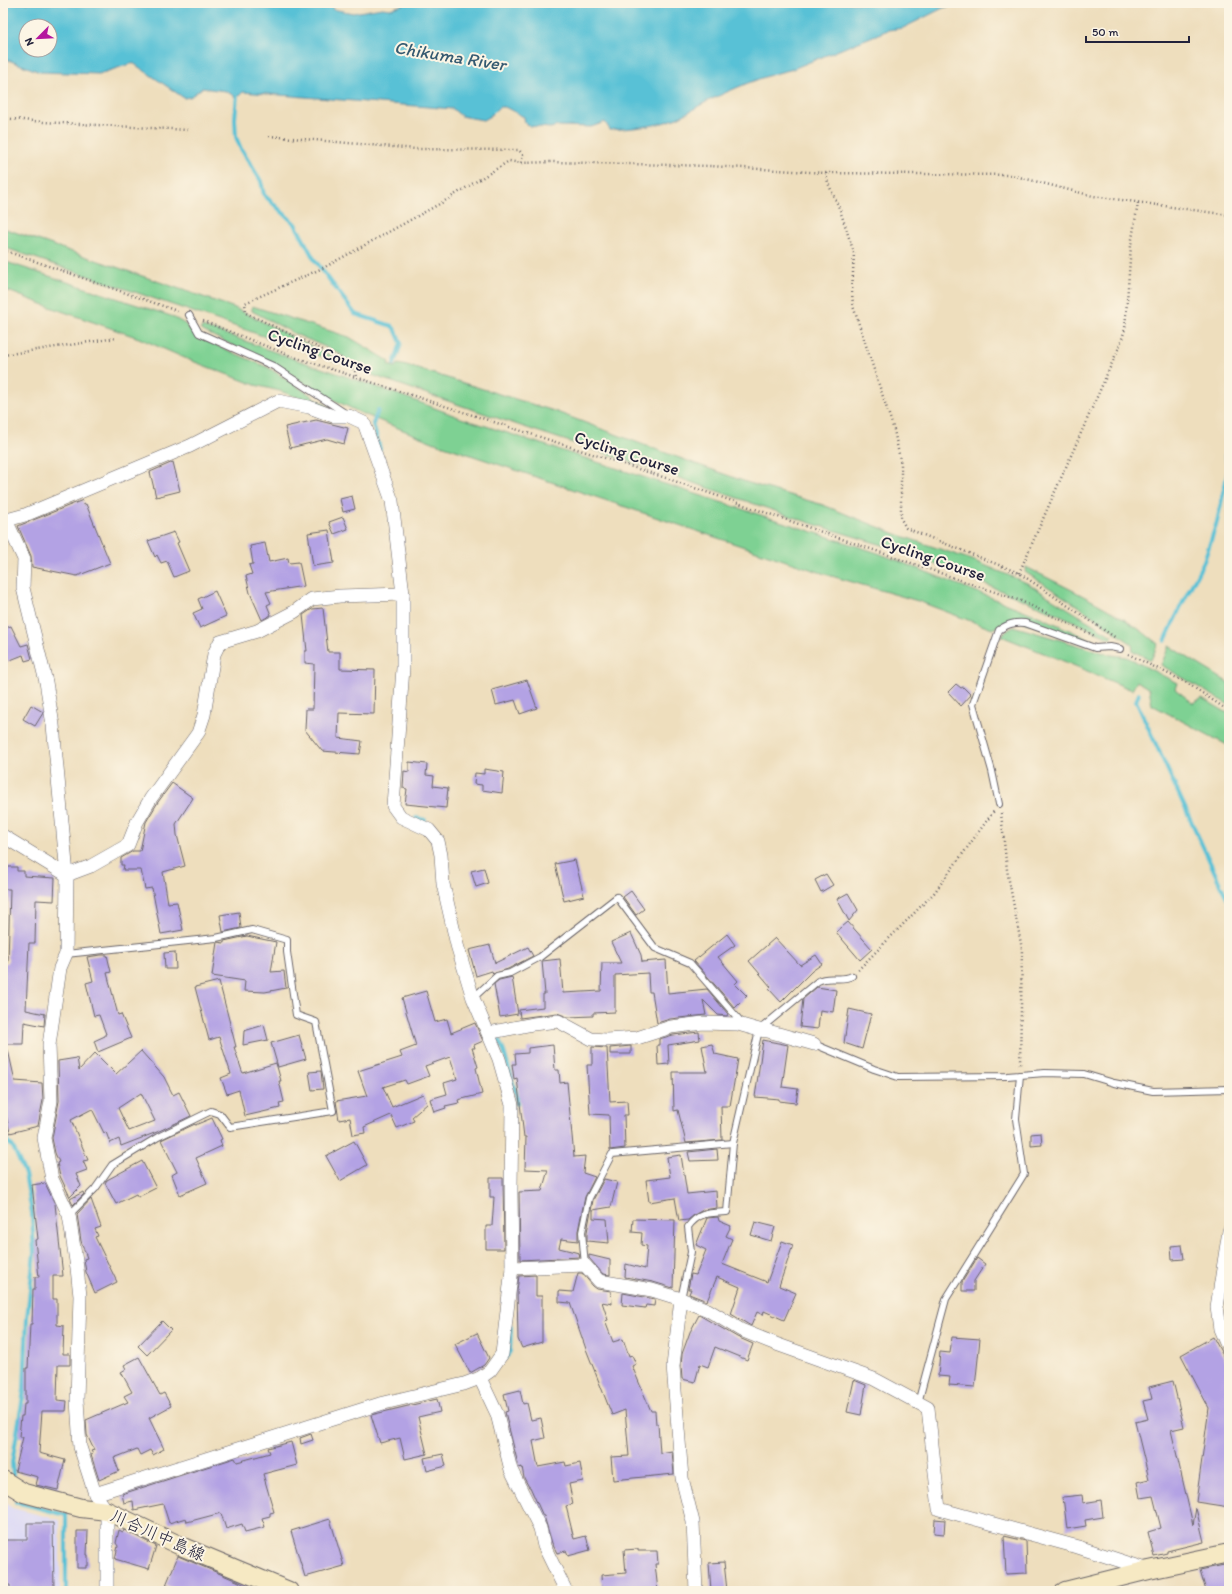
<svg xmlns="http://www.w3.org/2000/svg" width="1232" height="1594" font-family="Itim,'Klee One',sans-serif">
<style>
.built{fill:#d9d7f8}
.green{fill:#7ed193;stroke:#507a67}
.water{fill:#59c1d6;stroke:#3e7288;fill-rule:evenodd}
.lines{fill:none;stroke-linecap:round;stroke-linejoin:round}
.stream{stroke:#59c1d6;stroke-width:4}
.building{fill:#b3a2e4;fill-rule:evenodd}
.lane-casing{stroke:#696468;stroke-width:8}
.street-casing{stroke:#696468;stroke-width:14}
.secondary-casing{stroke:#696468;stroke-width:20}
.path{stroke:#696468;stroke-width:2.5;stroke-dasharray:1 3;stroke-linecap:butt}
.lane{stroke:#fff;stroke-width:6}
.street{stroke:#fff;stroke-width:13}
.secondary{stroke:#f6e9c3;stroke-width:18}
.labels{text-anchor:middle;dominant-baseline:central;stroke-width:4;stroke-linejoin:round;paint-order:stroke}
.street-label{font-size:17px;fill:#22223b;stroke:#fcf5e5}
.water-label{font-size:18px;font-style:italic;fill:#355a71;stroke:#fcf5e5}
</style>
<rect width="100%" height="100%" fill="#fcf5e5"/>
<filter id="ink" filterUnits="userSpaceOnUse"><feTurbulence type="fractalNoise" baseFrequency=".025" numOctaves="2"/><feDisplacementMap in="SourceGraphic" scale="8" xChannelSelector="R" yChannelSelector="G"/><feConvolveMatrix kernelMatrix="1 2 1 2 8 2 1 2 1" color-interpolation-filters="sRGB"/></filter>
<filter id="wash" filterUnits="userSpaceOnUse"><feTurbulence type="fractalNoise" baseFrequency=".012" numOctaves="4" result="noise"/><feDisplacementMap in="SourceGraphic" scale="16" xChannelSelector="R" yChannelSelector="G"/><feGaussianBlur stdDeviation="0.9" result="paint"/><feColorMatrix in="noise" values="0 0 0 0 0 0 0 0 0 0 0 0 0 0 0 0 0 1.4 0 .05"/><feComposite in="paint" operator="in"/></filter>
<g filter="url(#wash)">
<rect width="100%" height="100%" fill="#eedebd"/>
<path class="built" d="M3,1500l9,8 48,12v71h-57z"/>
<g class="green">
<path d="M3,228l232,80 102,51 -1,3 -90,-32 -243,-83z"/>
<path d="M3,261l168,55 14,8 12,13 72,31 66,43 -55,-20 -25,-6 -68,-26 -48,-21 -92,-32 -44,-17z"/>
<path d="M252,306l97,31 40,24 -1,4 7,2 3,-3 17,4 139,43 98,37 97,35 74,22 73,29 76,26 55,23 85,53 -1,3 -51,-24 -151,-62 -99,-30 -157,-54 -132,-43 -158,-54 -26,-20 -42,-18 -43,-23z"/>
<path d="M202,327c33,9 63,22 95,33 55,18 110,37 164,58l417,135 165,65 50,23 -1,4 -74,-25 -11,2 -15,7 -74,-28 -90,-26 -393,-132 -74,-30 -39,-19 -39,-24 -78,-38 -5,-3z"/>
<path d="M1026,567c45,23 93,44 132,77l-7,16 -18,-9 -1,-7 -51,-36 -56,-36z"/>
<path d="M1013,626l98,29 16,2 50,26 -2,6 18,14 9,-5 27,16v32l-77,-41 -3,-16 -12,-8 -5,9 -71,-30 -60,-24z"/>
<path d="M1169,646l60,37v22l-68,-40z"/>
</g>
<path class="water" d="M3,3h332l-3,6 21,4 29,-5 8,1 18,-6h554l-19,5 -40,20 -15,2 -98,40c-26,5 -60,20 -84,32 -10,5 -19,12 -29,16 -22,9 -43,10 -67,12l-5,-8 -14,5 -32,-1 -9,2 -20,-2 -5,-3 -1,-6 -19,-10h-6l-9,9 -7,4 -22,-4 -8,-7 -210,-17 -6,6 -11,-7 -24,-3 -12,9 -6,1 -51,-35 -34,11 -59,-2 -37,-14zM26,26h24v24h-24z"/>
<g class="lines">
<g class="stream">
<path d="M237,93l-2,26 1,18 5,12 20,32 3,14 31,29 19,35 41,55 37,12 4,5 5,12 -7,21"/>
<path d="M378,410l-5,14 7,25"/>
<path d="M1165,641l15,-33 24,-47 13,-39 11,-51 -2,-15 3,-20"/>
<path d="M1139,694l-3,7 85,185 8,15"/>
<path d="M416,818l9,2"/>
<path d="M498,1038l6,14 13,45v7"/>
<path d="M3,1137l10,10 12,27 7,39 2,40 -7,65 -3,72 -12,73 1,11"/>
<path d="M506,1358l4,-7 1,-25"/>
<path d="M16,1502l50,13v76"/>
</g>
</g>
<g id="blocks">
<g class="building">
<path d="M316,420l32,8 -4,16 -17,-5 -37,9 -5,-21z"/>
<path d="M173,462l7,29 -24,6 -6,-25z"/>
<path d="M352,496l3,13 -12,3 -3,-13z"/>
<path d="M83,500l1,5 2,-1 24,59 -33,13 -45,-9 -1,-11 -13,-30z"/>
<path d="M343,517l5,12 -14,5 -5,-12z"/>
<path d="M329,530l5,33 -21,3 -5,-33z"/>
<path d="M174,532l5,10 -2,1 12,28 -15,6 -7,-16 -6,2 -4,-8 -2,2 -7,-16z"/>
<path d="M265,543l4,19 19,-4 1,5 10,-1 5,24 -38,6 5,11 -4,2 4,10 -9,5 -12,-27 -4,-17 6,-2 -3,-9 4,-1 -3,-18z"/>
<path d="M215,591l11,25 -26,12 -7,-15 9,-4 -4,-10z"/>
<path d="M323,608l5,44h12v17l35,1 -1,44 -35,-1 -1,25 24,3 -2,13 -38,-3 -17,-21 1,-21h7l1,-45 -9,-1v-12h2l-4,-36 9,-6z"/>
<path d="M11,626l10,20 7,-2 4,15 -7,2 -2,-6 -20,8v-34z"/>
<path d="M527,680l10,28 -17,6 -5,-14 -19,5 -4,-15z"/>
<path d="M956,684l5,4 2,-1 8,8 -10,11 -13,-14z"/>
<path d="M31,705l12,7v1l-8,13 -12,-7z"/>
<path d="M409,762l18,2 -1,11 8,1 -1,10 15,2 -2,20 -41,-4 2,-15 -4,-1 1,-17 5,1z"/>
<path d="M484,769l20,3 -2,21 -20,-3v-5l-8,-1 1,-11 9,1z"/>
<path d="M172,783l21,15 -17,26 1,11 8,31 -22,6 5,31 9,-1 6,28 -22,4 -9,-46 -7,1 -4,-19h-18l1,-5h-3v-7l12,-7h7l6,-29 12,-20z"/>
<path d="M575,860l9,36 -20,5 -9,-37z"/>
<path d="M3,867h14v4h7v5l31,2 -1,23 -18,-1 -1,43h-6l-3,67 19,4 -1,12 -20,-4 -1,22h-20l1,-81h4l2,-74h-7z"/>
<path d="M484,868l4,15 -12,4 -5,-16z"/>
<path d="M826,874l7,11 -12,7 -6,-12z"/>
<path d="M631,891l13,18 -8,6 -13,-18z"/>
<path d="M848,893l10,17 -9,11 -12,-22z"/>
<path d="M239,912l2,16 -18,4 -3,-17z"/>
<path d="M848,922l24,27 -12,11 -24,-28z"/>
<path d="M631,933l10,22 1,7 24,-2 2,33 39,-4 21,25 -1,2 -9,-1 -15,-15 3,15 -36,4 -13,4 -5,-31h-3l-1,-19 -33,2v37l-22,1v3l-25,1 -11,-4 -37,5 -1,-8 24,-3v-13h2l-3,-33 18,-2 3,34 38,-2 1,-28h19l-10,-21z"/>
<path d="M727,934l8,11 -17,12 20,24 -3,3 12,12 -12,12 -41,-47z"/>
<path d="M247,936l29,6 -5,30 13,-1 2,17 -21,4 -21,-1 1,-10 -33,-5 5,-34 7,1v-2z"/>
<path d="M775,938l25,27 16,-10 6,9 -10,7 -31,31 -12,-13 2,-2 -22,-26z"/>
<path d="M490,945l5,18 33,-16 5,9 -25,13 -15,5 -1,-3 -16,5 -7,-26z"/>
<path d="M175,952l1,17h-11l-1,-16z"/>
<path d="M101,955h6l4,17 -4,1 11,42 3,-1 10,24 -33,14 -4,-11 11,-5v-2h1l-7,-19 -5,1 -8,-33 7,-2 -6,-24z"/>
<path d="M512,977l6,37 -18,3 -6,-33 5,-4z"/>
<path d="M219,981l17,66h-2l8,24 1,2 33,-10 5,18h-2l5,21 -5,1 1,5 -35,8 -6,-26 -12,4 -6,-16 10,-4 -12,-37 -10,3 -14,-53z"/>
<path d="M817,987l19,3 -3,22 -13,-2 -2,19 -18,-2 3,-28z"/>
<path d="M426,991l9,31 12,-3 4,14 24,-10 8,18 -9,4 1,3h-3l6,19 -2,1 6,26 -24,6 1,3 -14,3 1,2 -12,4 -4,-13 17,-5 -3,-11 13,-4 -7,-22 -25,9 4,10 -22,8 -2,-4 -22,7 9,20 31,-13 4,10 -15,13 2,4 -17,7 -6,-13 -27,12 1,6 -12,2 -3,-17 -11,2 -3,-19 31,-5 -9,-25 44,-14 -2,-5 16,-6 -14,-48z"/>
<path d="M849,1009l22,5 -9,35 -18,-6z"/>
<path d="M264,1025l4,15 -25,5 1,-14z"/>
<path d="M699,1032l1,8 -32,5 1,19 -11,1 -1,-20h2v-6l14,-4z"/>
<path d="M299,1035l7,24 -28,8 -7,-24z"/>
<path d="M763,1040l25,5 -6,42 16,2 -2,14 -17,-2v-2l-24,-2z"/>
<path d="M712,1044l3,10 23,5 -8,47h-9l1,34 -36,3 -8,-33 -4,1 -1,-39h34l-5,-26z"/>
<path d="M553,1045l2,25h4l1,13 7,-1 7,75 11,-1 -2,17 12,4 -10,20 -7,34v10l-17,-2 -2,9 20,5 1,4 -60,3 -1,-68 23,-1 6,-21 -23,-1 1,-32h-2l-7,-59 -3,1 -2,-15h4l-1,-10 13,-1v-5z"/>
<path d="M631,1046v8h-21v-6z"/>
<path d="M592,1047l15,1 3,54 17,-1 1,14h-4l1,33 -15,2 -1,-35 -19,-1 -3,-49h5z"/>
<path d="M3,1050h5l7,31 27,2 1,17 -5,26 -28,7 -5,-23h-2z"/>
<path d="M141,1051l23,26 9,18 6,-3 12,24 -34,16 -36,14 -2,-7 -9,4 -4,-11 -2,1 -12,-24 -21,11 17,40 -5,1 4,9 -11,4 5,12 -11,11 -10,-21 -3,-13 2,-1 -4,-9 -3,-15 7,-37 -1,-40 19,-3 2,12 16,-17 21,21zM141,1093l14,28 -26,10 -11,-23z"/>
<path d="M321,1071l2,18 -11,1 -3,-18z"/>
<path d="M212,1118l10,21 -2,1 2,6 -26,12 11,25 -27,12 -8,-20 5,-3 -16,-32 34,-16v1z"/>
<path d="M1041,1133l1,12 -11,1v-12z"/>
<path d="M354,1141l13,24 -27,16 -14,-25z"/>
<path d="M717,1149l1,11 -28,1 -2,-9z"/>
<path d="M681,1155l6,39 29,-3 1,17 -14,2 -9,5 -6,5 -9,1 -4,-23 -26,4 -3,-22 24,-3 -3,-20z"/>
<path d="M142,1161l14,27 -18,9 -2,-3 -20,10 -11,-21 2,-3z"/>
<path d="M490,1178h13l1,71h-18v-23h6l2,-29h-4z"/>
<path d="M604,1179l13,3 -6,25 -18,3v8l14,1 2,24 -22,-2v-9l6,-32z"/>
<path d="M45,1183l10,21 8,72h-10v23h4v26l7,1 -1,28h7v11h-12l-1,35 10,1 -1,10h-24l-3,42 26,7 -7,30 -22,-5 2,-8 -23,-6 8,-34h-4l2,-21h2l1,-12h2v-36h2l2,-44h2l1,-35h2v-12h4l-4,-37 3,-1 -6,-54z"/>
<path d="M83,1192l1,2 -11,11 -3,-6z"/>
<path d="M91,1199l10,28 -6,2 3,7 -3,1 22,45 -22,11 -9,-21 -2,-13 3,-1 -6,-17 -4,-27z"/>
<path d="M718,1217l1,4 12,5 -5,10 6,3 -10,25 45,18 15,-41 11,4 -14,41 17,7 -12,27 -20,-9 -1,4 -6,-3 -6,14 -20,-12 9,-27 -23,-10 -10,24 -18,-7 2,-5h-3l3,-15 5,1 10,-25 -10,-5 11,-27z"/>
<path d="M633,1219l42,1 -2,68 -20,-6 -28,-5 1,-13 19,5 2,-23 -6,-1 1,-12 -10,-1z"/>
<path d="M755,1222l20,5 -4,14 -20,-6z"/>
<path d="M1182,1245l2,14 -12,1 -1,-14z"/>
<path d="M589,1255l21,5v15l-7,-1 -14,-16z"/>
<path d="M977,1258l8,6 -11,17v10h-12v-9z"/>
<path d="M578,1273h4l11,13 4,3 14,2 1,13 -10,-2 6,18 -3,1 8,21 10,-3 6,17 3,-1 4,9 -4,2 19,45h4l1,13h2l2,29 12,-2 2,23 -61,6 -2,-23 18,-1 -4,-46 -13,5 -26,-66 -16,-46 -11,-1v-11l14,1z"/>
<path d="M536,1275v21h6v46l-20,6 -4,-9 -1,-49 2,-14z"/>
<path d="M623,1293l32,6 -1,7 -8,-1 -1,3 -23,-3z"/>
<path d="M699,1315l38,22 16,7 -6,16 -32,-13 -7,20 -8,-3 -5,18 -13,-3 -1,-13 1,-12 8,-22z"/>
<path d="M162,1321l9,9 -24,25 -9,-9z"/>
<path d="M477,1333l12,25 -5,7 -14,8 -15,-29z"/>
<path d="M952,1337l28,2 -5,48 -26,-2 1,-8 -12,-1 2,-24 10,1z"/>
<path d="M1213,1337l16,30v140l-33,-5 13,-94 -28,-53z"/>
<path d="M139,1357l21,38 4,-2 7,13 -22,12 15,31 -11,6 -3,-5 -10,5 -3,-6 -23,9 5,13 -20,9 -8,-25 2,-1 -2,-3 3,-1 -7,-15 -1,-15 42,-18 -4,-6 8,-4 -11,-20 5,-3 -2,-4z"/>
<path d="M854,1380l12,5 -5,30 -14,-3z"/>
<path d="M1173,1381l11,46 -13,3 22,95 3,-17 8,34 -37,9v2l-13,3 -6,-24 13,-4 -8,-32 -13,2 -3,-16 12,-3 -14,-57 13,-3 -5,-18 9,-2 -3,-12z"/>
<path d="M520,1390l3,14 4,-1 4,17 10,-2 4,20 -12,3 5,26 27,-5 1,4 14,-3 3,18 -14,3 4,20 -7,2 8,33 12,-3 4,14 -22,6 -2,-5 -9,2 -5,-10 -8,-27h-1l-13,-29h-1l-5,-9 -2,-11 -3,1 -14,-56 3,-1 -4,-17z"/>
<path d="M437,1399l3,13 -22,5 9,37 -22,5 -5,-21 -20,5 -9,-28z"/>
<path d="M311,1434l2,6 -12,4 -1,-6z"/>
<path d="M291,1442l6,23 -34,9 11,38 -4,1v3l-8,2 3,9 -20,5 -3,-8 -16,5 -5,-16 -34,9 -1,-4 -17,5 -6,-19 -29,6 -1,-9 -9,2 -2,-9 113,-36 2,4 33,-9 -2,-5z"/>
<path d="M443,1454l3,12 -19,5 -3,-13z"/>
<path d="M1082,1495l1,8 18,-3 2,17 -18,3 1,6 -19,3 -4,-32z"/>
<path d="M330,1519l14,47 -39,11 -14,-46z"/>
<path d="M935,1519l10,1 -1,14 -10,-1z"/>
<path d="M27,1523h26l1,68h-44v-6h-3v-20h-4v-25h24z"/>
<path d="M119,1530l4,2 1,-2 32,16 -7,23 -34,-10 3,-13 -2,-3z"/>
<path d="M77,1531h11l-1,24h1v11h-2v2h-9z"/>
<path d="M1004,1536l22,5 1,32 -21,1z"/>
<path d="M638,1549v2h19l1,13h-3l3,27h-56l-1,-16 25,-2 -2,-23z"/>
<path d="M178,1556l59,25 20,10h-77l-14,-6z"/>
<path d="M724,1562l3,29h-16l-2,-28z"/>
<path d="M1229,1564v27h-23l-6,-21z"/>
</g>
</g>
</g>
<g filter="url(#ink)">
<use href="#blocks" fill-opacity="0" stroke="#696468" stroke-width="1"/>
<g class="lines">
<defs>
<g id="lane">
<path d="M189,315l10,18 74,33 72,47"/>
<path d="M999,804l-7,-33 -19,-67 26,-74c9,-6 15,-8 26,-7l70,25 15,-1 10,2"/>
<path d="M66,954l150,-16 36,-8 35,10v12l9,63 20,7 17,89 -103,16 -10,-13 -9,-3 -53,26 -46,28 -17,24 -26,26"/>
<path d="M473,998l24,-22 13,-3 30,-16 77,-60 38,51 35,15 52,60"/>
<path d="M814,1044l60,25 24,8 109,-1 38,-3 39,1 30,9 39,8 76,-2"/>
<path d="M585,1265l-3,-33 7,-34 23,-44 121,-11"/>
<path d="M681,1299l10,-47 -3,-25c11,-15 21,-14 39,-15l6,-69 26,-113 59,-49c11,-6 23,1 34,-5"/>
<path d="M918,1403l28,-104 78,-125 -8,-55 4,-44"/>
</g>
<g id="street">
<path d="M6,520l18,39 -1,29 23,94 7,43 14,150 -1,79 -6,14 -11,77 2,56 -7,37 8,41 17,36 8,53 3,28 -3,104 3,47 15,47 12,17v80"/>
<path d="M3,521l22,-6 165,-69 88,-45 31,6 24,9h16l15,7 28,78 11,93v74l-10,138 8,11 28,13 9,11 3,14 2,29 14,61 16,53 26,61 13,46 -1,85 1,78 -10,86 -12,17 -10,7 -16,6 -84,20 -285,90"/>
<path d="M3,836l64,39"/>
<path d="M67,875l24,-9 37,-21 9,-23 14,-24 47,-65 6,-18 10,-61 6,-12 37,-11 37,-19 18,-13 28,-3 63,-2"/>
<path d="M488,1033l45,-9 25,-3 33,18 15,1 31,-2 34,-11 32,-4 35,1 21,6 9,1 46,13"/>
<path d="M1229,1231l-12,76 3,22 9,21"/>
<path d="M512,1268l73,-3 14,16 53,9 29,9 27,11 33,20 35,14 98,35 54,29 11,101 139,38 71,23"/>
<path d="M681,1299l-8,67 9,112 11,44 3,69"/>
<path d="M480,1378l17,36 14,56 29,58 4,18 22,45"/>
</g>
<g id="secondary">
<path d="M3,1480l21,13 57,15 26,3 76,36 106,44"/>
<path d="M1065,1591l84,-21 80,-17"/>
</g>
</defs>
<use href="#lane" class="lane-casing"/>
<use href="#street" class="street-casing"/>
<use href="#secondary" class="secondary-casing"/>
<g class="path">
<path d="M3,118l40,4 145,8"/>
<path d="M269,136l147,13 103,1 4,5 -2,8"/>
<path d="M826,173l2,10 12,27 14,43 -2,39 1,14 41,124 7,34v55l5,9 113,45 97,65"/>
<path d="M3,250l177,62"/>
<path d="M203,321l88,35 369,120 361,125 74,35"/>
<path d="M3,355l113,-17"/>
<path d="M356,376l-1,-5 -15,-13 -94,-45 -1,-10 80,-36 118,-65 66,-41 12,2 30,-1 160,4 115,7 185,2 82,21 136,19"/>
<path d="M1019,573l101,-228 5,-16 6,-84 7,-42"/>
<path d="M1128,654l59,29 42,28"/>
<path d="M1001,813l6,57 15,79 -2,117"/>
<path d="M858,970l76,-77 60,-82"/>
</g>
<use href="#lane" class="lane"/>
<use href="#street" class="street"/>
<use href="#secondary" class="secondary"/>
</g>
</g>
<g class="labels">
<g class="street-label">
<text transform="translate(320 351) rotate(19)">Cycling Course</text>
<text transform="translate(627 453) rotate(18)">Cycling Course</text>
<text transform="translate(933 558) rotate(19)">Cycling Course</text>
<text transform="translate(158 1535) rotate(24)">川合川中島線</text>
</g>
<g class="water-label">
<text transform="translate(450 56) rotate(9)">Chikuma River</text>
</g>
</g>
<rect width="1232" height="1594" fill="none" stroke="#fcf5e5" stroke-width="16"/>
<g transform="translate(38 38) rotate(246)"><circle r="19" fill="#fcf5e5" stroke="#a5a1a1"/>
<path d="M0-3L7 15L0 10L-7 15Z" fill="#b5179e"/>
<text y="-6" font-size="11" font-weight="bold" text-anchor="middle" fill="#22223b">N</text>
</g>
<path d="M1086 36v6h103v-6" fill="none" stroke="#22223b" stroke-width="2"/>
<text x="1092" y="36" font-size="12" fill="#22223b" stroke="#fcf5e5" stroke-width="3" paint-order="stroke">50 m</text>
</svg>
